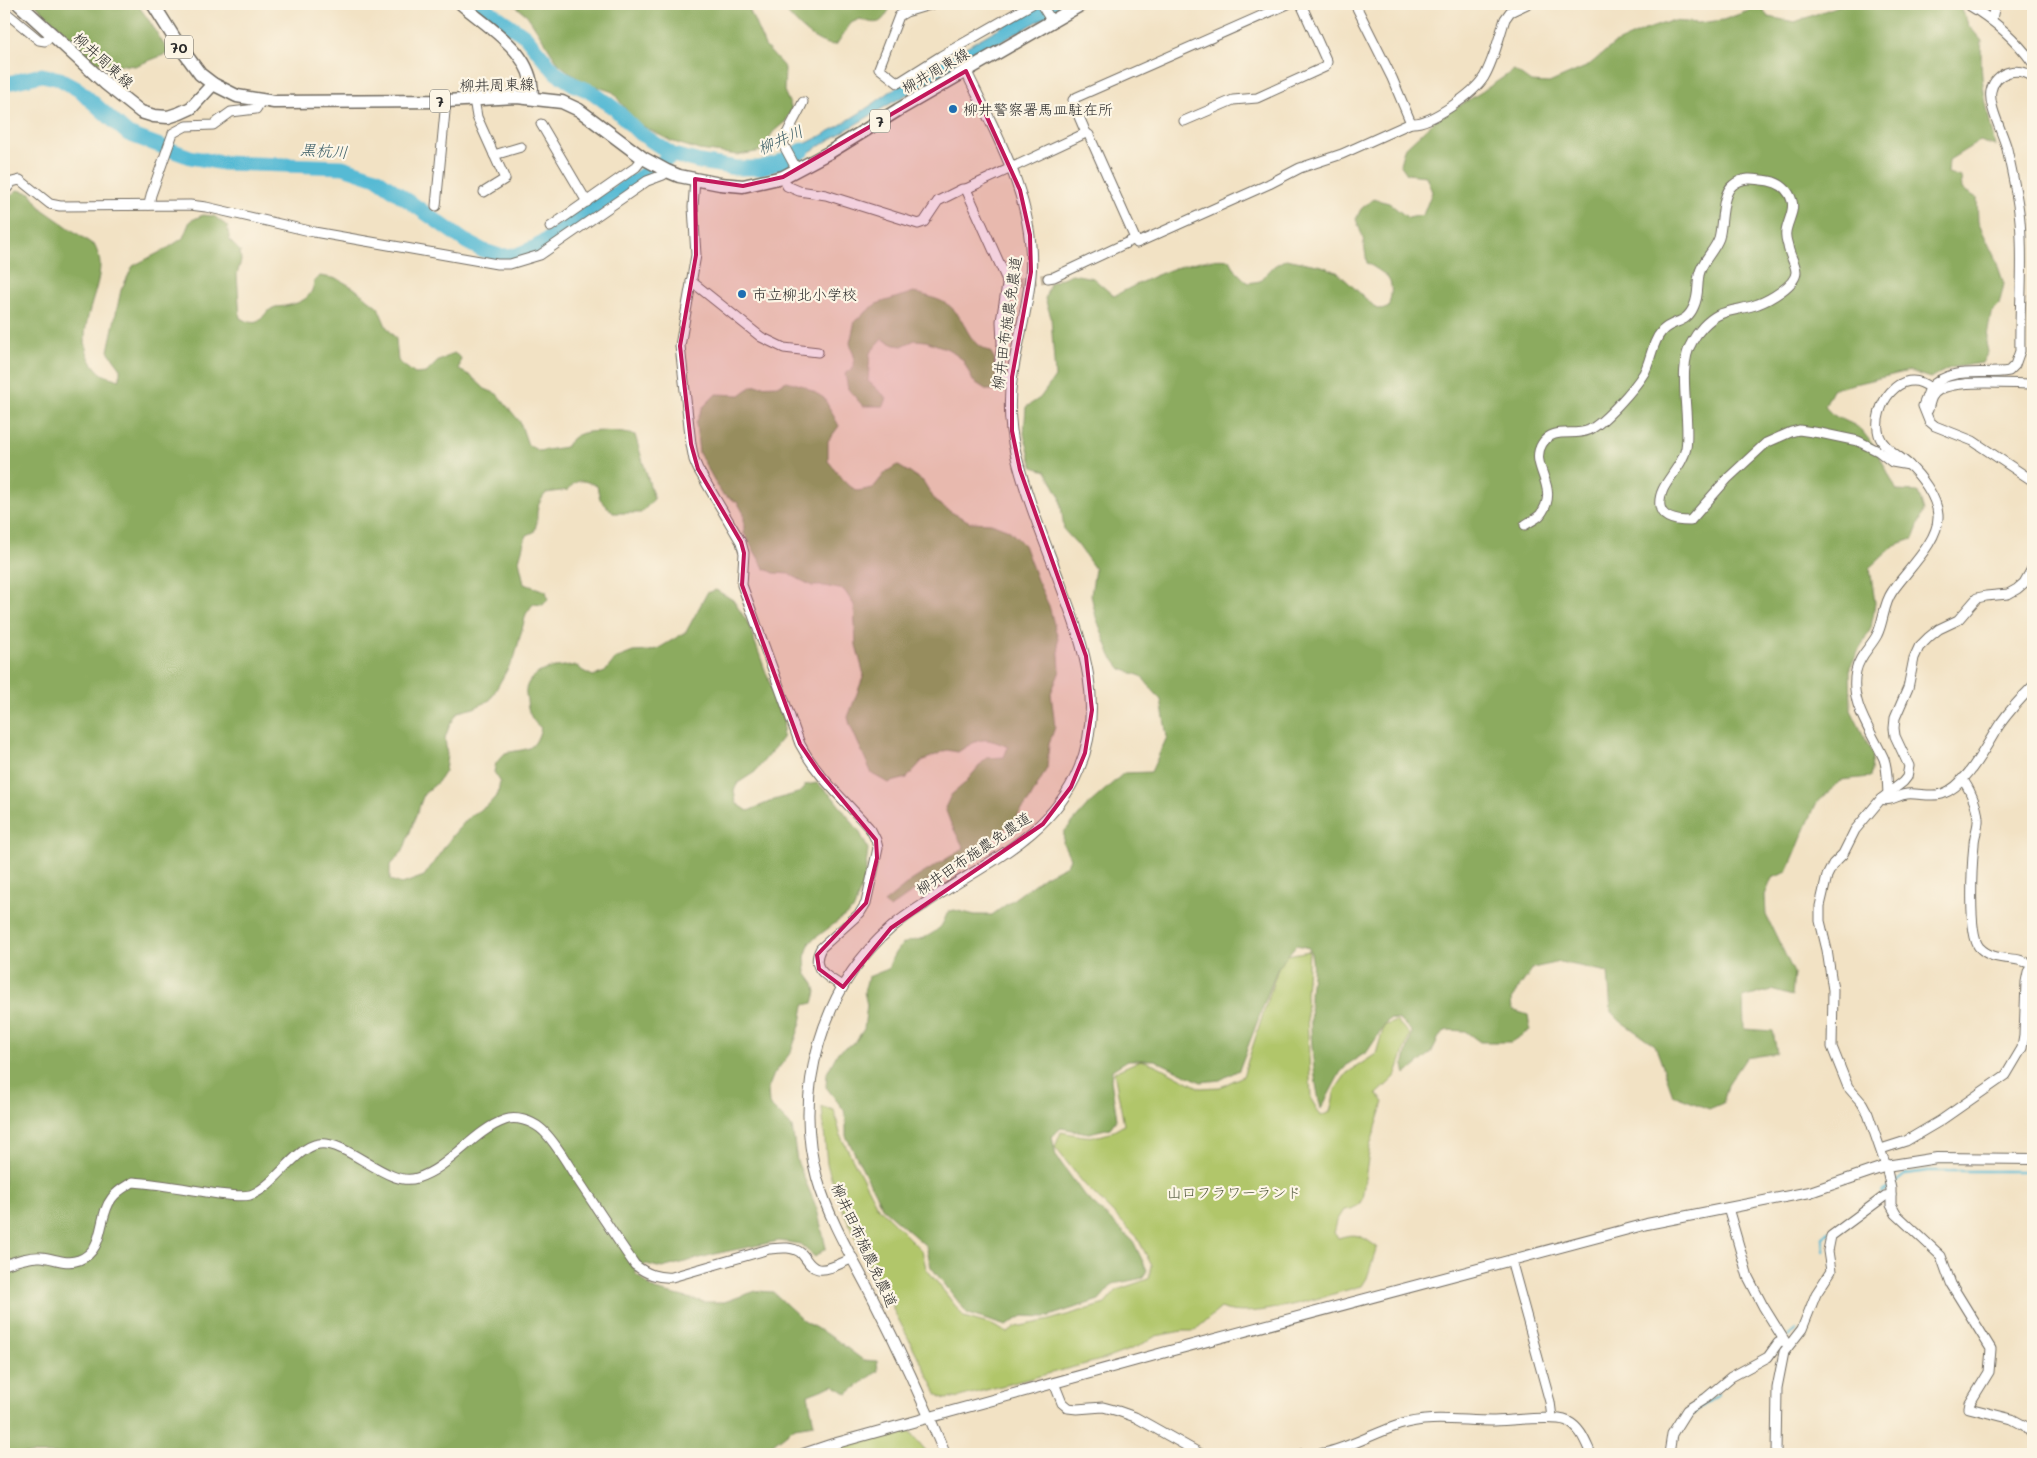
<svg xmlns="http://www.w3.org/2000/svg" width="2037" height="1458" font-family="Mali,'Klee One',sans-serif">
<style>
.green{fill:#b1c66a;stroke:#6e784a}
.forest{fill:#8cab5e;stroke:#5c6b44}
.water{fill:#56bad4;stroke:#407280}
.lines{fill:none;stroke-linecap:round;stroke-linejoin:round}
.stream{stroke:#56bad4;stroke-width:2.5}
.river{stroke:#56bad4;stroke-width:15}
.minor-tunnel{stroke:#cabda5;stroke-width:9;stroke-dasharray:9 4.5;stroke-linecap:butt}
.minor-casing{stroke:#716b61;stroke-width:11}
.tertiary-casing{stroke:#716b61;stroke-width:12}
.secondary-casing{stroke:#716b61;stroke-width:14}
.primary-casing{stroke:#716b61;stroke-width:15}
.minor{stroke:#fff;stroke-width:9}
.tertiary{stroke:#fff;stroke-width:10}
.secondary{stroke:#fff;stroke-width:11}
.primary{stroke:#fff;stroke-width:12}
.marked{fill:#c2185b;fill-opacity:0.2;stroke:#c2185b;stroke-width:4;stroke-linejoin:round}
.poi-dot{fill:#1f6fb2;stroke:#fcf5e5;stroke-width:2}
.labels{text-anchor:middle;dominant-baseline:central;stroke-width:4.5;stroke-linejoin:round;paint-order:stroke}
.shield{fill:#fcf5e5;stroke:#6a6863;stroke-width:1}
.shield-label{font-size:14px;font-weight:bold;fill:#2b2b2b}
.street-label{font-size:15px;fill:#2b2b2b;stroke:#fcf5e5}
.poi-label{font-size:15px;fill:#2b2b2b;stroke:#fcf5e5;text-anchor:start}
.park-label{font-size:15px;fill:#535a3e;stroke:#fcf5e5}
.water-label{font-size:16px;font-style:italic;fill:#3a5d66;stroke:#fcf5e5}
</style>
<rect width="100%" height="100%" fill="#fcf5e5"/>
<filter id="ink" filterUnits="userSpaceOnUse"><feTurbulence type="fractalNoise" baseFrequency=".02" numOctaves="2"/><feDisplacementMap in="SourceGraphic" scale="10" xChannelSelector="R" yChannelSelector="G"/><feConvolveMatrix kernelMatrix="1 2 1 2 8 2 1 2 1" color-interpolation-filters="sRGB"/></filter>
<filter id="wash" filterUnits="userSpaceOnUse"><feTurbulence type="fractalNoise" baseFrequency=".0096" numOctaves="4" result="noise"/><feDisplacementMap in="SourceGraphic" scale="20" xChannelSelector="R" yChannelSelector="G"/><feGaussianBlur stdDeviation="1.12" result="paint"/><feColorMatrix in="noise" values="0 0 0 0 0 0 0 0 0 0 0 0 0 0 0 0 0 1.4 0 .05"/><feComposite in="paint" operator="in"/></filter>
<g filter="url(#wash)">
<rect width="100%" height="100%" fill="#f2e2c4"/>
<g class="green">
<path d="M1309,951l-3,43 5,105 10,17 9,-4 5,-22 12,-17 29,-19 8,-28 12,-5 14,13 -15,43 -18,17 7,8 -14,44 -8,53 -3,6 -8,4 -7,1 -7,11 -3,12 4,5c20,-6 23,-2 39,9l-10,31 -5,8c-32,8 -112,36 -141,22l-27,23h-12l-26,5 -17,10 -34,13 -150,39 -10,1 -7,-4 -45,-86v-12l-13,-13 -21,-38 -22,-50 -10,-32 -5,-57 12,3 7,27 36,69 45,45 4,17 38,49 28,8 16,8 8,-6 30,-6 59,-17 12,-14 31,-11 4,-13 -15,-29 -53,-53 -29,-37 6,-15c28,5 38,9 63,-7l-10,-53 27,-12 15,5 44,23 20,-1 23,-11 39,-120z"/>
<path d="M909,1431l20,23h-110l53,-16z"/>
</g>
<g class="forest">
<path d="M35,4h102l13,18 19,31 -34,13 -39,-4z"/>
<path d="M513,4h229l7,5 16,37 20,22 -1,23 8,18 -6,12 -13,11 -11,19 -24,4 -39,-5 -28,-9 -36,-19 -22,-30 -32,-11 -22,-17 -32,-49z"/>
<path d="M779,4h114c-12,18 -11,23 -33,15l-9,4 -15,22c-23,0 -43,-26 -57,-41z"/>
<path d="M1755,4h4l9,13 27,5 48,-18h104l15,6 7,16 13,15c-4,36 6,70 13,105l-15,-5 -31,19 -1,13 13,4 1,12 15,9 1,24 17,36 9,26 -5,21 -8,8 -5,30 2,9 -6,11 -32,5 -20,10 -21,-7 -76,18 -8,16c7,16 26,14 37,26 15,17 25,40 35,60l21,1 6,19 -11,28 -18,6 -25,23 5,35 -4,25 -21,39 1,43 22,45 -3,22 -29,3 -25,24 -29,68 -15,6 -7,17 1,20 28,58 -2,23 -21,-6 -28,8 1,31 29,2 4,22 -31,5 -18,27 -5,18 -14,6 -36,-14 -18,-50 -35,-24 -9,-9 -3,-40 -48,-10 -27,6 -22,31 1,11 16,5 2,15 -19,12h-31l-15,-11 -18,-1 -8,7 -8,16 -26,22 -2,-10 9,-33 -12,-12 -11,-1 -22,33 -19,12 -8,9 -19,36c-9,-36 -10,-75 -11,-111 0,-17 6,-34 -1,-50l-13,-3 -18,22 -39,103 -19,10 -19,2 -46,-22h-27l-16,10 -1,10 6,39 -7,9 -21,5 -28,-5 -9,8 4,20 28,39 49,46 14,29 -4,8 -30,6 -14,16 -53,17 -23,-1 -17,10 -38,-12 -37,-47 -5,-21 -43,-37 -37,-73v-15l-2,-11 -18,-23 1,-14 11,-21 17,-10 9,-13 3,-24 -3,-13 4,-15 20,-8c14,-41 26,-19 50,-40 5,-3 7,-12 10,-17l6,-2 21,5h17l53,-39 22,-11 3,-7 -7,-15 1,-11 25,-28 35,-31 27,-1 16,-35 -6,-37 -20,-24 -20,-7 -10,-13 -15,-39 -5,-22 4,-26 -17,-24 -14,-15 -4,-33 -14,-26 -13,-4 -9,-33 2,-27 14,-9 15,-21 -4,-60 -6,-18 5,-16 22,-9 21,4 21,18c33,-17 79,-41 116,-36l6,11 12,12 12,-2 14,-15 12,-7 36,7 15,6 40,37 11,-1c8,-28 2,-31 -21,-45l-4,-25 -7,-19 5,-10 12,-10 16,4 19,15 15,-3 9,-23 -6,-16 -19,-2 -7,-10 4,-15 30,-28 46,-28 34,-23 17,12 18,1 39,-17 26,-22 31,-14 26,-9 28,2 24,-3 25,-9z"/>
<path d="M17,190l14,3 11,16 53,37c2,5 5,12 5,18 0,35 -33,76 -1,107 4,5 14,7 21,9v-13l-12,-16 13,-61 12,-24 35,-18 15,-10 7,-17 13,-6 11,1 13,10 3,15 10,10 1,10 -4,13 3,44c23,12 19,-3 33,-10 3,-2 8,-1 12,-2 16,-3 28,-8 29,-25l6,-5 18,3 16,9 24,19 8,19 10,13 2,22 17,13 11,-1 11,-11 17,-9 7,5 -2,12 12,6 14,13 12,5 23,28 8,23 11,6 27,-4c2,-3 4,-7 7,-9 13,-11 47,-6 62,-3l19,64 -13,14h-28l-13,-14 -3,-13c-14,-6 -19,-9 -29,4l-22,3c-15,19 -5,21 -12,39l-8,3 -7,25 5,24 22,7 2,8 -5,6 -10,-1 -7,10 -11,42 -25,44 -16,8 -16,4 -9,15 -4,11 2,17 -2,16 -7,11 -14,12 -21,57 -13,14v15l12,4 22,-8 29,-41 17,-19 18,-11 10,-11 2,-13 -6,-9 2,-9 9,-10c22,-5 29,0 36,-25 -9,-7 -13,-15 -14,-27 0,-3 -2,-9 -1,-12 5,-21 34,-24 51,-23l6,5 10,5 12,-4 10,-13 18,-7 17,-1 9,-3 27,-16 21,-39 9,-3 17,10 15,23 36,99 -2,16 -27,34 -17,11 -4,7 2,13 12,8 26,-11 27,-8 4,-7 12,-2 15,13 27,35 9,18 -3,27 -11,33 -44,33 -5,15 1,16 8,11 2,8 -3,11 -9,2 -3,18 -10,29 -17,22 -6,15 1,15 23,23 5,34 20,48 9,39 -11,9 -15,-13 -21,-3 -60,12 -57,15 -16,-4 -11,9 20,17 49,12h20l32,-11 17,1 31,29 31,18 28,21 14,1 1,10 -31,23 -13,-9 -26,10 6,29 -19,3 -35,27h-756v-1252z"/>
<path d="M914,292c14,5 30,7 40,18 13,14 15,36 36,41l4,7 4,32h-11l-14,-9 -10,-21 -15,-11 -22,-8 -11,-1 -13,6 -7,-1 -13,-6 -12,14 -2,28 19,17 -3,8h-21l-15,-17 -3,-15 8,-5 1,-13 -4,-13 5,-22 21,-17z"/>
<path d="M787,381l17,5 20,12 15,28 -11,15v20l19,23 10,7 16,-3 13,-16 11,-7 26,16 13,21 15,10 19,10 21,1 18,7 15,15 13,35 12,26 9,33 2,32 -9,22 4,34 -6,17 -2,24 -18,33 -18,23 -31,24 -51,32 -39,28 -6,-5 27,-22 53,-33 -13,-24 -6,-16 6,-13 13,-11 22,-26 18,-1 4,-10c-25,-11 -28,-9 -50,5l-11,-2 -25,11 -15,17 -19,5 -16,-9 -22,-49 -2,-8 16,-42 -8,-30 -2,-40 -10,-15 -20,-4h-12l-23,-12 -15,-1 -10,-5 -20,-35v-19l-6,-11 -16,-9 -23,-41 -3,-30 7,-16 13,-13 24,1 12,-9 27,-1z"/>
</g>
<path class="water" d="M1041,4h28l-181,101 -92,55 -5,-10c39,-16 73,-39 107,-64z"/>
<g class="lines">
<g class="stream">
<path d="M1882,1193l24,-19 22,-3h105"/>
<path d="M1824,1251l-1,-13 6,-6"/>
<path d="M1789,1336l7,-6"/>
<path d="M1675,1440c9,-23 24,-30 43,-46"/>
</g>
<g class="river">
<path d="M479,4l46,32 31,37 17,11 19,8 23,17 23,23 35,23 27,7 36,6h23l19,-5 25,-13"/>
<path d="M4,84l38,-9 18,4 19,11 49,44 62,23 32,6 121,4 33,11 89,63 17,9 18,6 17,-1 19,-8 137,-92"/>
</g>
</g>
</g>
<g filter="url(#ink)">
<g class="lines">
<path class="minor-tunnel" d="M1014,283l34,-5"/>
<defs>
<g id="minor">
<path d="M933,4l-27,8 -7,4 -20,52 19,15 43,-27 91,-52"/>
<path d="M1041,4l10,16"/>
<path d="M1355,4l37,74 19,45"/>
<path d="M1967,4c27,16 48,34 66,59"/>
<path d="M2031,4h2"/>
<path d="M4,11l35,29 6,1 7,-7"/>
<path d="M1992,19l3,-15"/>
<path d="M474,99l3,18 28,62 -21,13"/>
<path d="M1184,121l49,-21 24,-2 68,-31 2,-5 -26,-58"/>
<path d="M541,124l46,78"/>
<path d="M1086,133l3,2 48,108 132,-59 31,-16 42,-14 69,-31c19,2 63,-30 73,-46 10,-17 15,-40 21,-58l5,-7 17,-8"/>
<path d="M494,155l27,-8"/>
<path d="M797,170l-14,-26c4,-14 14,-28 20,-42"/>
<path d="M783,177l4,9 12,5 27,4 92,29 6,-2 14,-21 24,-12h4"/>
<path d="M695,179l-2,28 3,48 -16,91 11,98 3,16 4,9 43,73 3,11 -2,32 58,159c17,33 47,58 71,86l5,10 2,8 -12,55 -6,10 -39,35c-12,22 7,28 22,39"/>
<path d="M4,192l8,-10 8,-2 30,24 10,2 130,-1 16,2 108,25 183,32h13l30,-9 107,-74 16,-6 4,-4"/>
<path d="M149,205l2,-10 22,-62 13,-7 27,-1 18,-13 25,-3 5,-8"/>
<path d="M436,206l10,-105"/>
<path d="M550,227l86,-60 7,-9"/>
<path d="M1048,278l6,-1 81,-38"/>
<path d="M691,281l70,56 23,11 34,4"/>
<path d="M1012,377h-13v-10l3,-23 -1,-23 6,-36 -1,-7 -40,-89 120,-56 -12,-28 -1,-5 4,-3 211,-93"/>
<path d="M1930,388c22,-23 51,-12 79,-17l6,-6 5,-14c-1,-43 4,-87 0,-130 -2,-24 -8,-48 -13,-72 -4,-16 -19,-43 -16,-58 4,-20 28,-25 42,-14"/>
<path d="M1928,410c2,-8 3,-16 11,-20 17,-11 73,-6 94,-6"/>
<path d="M1525,525c4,-3 11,-6 15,-10 22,-28 -12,-48 2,-71 11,-18 31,-7 47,-14 15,-7 46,-42 55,-57 7,-13 8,-31 18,-42 12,-12 24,-6 32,-25 5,-11 3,-20 5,-31 3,-15 15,-23 20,-37 4,-14 2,-44 14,-53 10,-9 23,-6 36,-4 11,2 20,9 23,20 3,10 -5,21 -6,31 -1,5 1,10 2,14 1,9 8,18 8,26 0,13 -27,28 -38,32 -12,5 -28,5 -40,11 -10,5 -21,17 -26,27 -16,25 -1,77 -6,106 -4,22 -29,37 -26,58 2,14 19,15 30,15l37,-42 39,-36 25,-11 8,-2 21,3 38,8 20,10 14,11 17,3"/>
<path d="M2033,567l-9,16 -7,6 -9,5 -22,2 -9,2 -19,22 -19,9 -10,8 -10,10 -5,11 -6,30 -13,30 -1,10 1,8 14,30 -2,11 -4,5 -22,17 -26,31 -12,24 -10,10 -6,12 -7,30v15l7,29 6,40 -1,57 16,40 14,16 6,11 18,52 5,23v16l5,9 45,42 10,28 40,65 -2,23 -19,31 -1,5 43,11 13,7 8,9"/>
<path d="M1962,779c7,8 15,27 16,39 1,9 -4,17 -4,26 -2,19 -6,90 5,103 16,17 36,7 53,18"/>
<path d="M1888,793c-1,-11 0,-23 -4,-34 -13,-29 -35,-55 -28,-88 3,-15 14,-23 21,-36 7,-14 6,-30 15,-43 13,-20 48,-51 46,-77 -1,-18 -17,-39 -30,-51 -10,-9 -25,-16 -29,-29 -8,-28 22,-71 51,-47l-7,18 6,15 6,5 38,15 60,40"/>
<path d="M1881,799c10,3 16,-4 26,-5 10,-1 25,3 35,0 25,-8 44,-49 58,-70 10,-14 21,-26 33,-38"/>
<path d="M1881,1149l25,-8 34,-20 66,-46 16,-27 2,-12 2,-54 2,-10 5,-8"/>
<path d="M1728,1208l20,69 15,29 23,37"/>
<path d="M1511,1260l39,142 2,16"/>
<path d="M4,1265c12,-4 25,-9 37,-8 13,1 25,8 38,3 27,-10 18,-43 33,-62 6,-8 13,-11 21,-16 29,2 58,8 86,12 9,1 22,3 31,1 24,-7 45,-48 69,-51 29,-4 69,44 98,34 33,-10 56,-47 88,-58 11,-4 26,1 35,8 12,9 26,33 34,46 20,30 40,61 61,91 12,9 22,13 37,12l97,-28c11,-1 23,-3 32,4 6,6 8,14 17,16 10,2 25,-7 35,-11"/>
<path d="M1054,1383l8,20 6,5 9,1 26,-2 15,4 17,6 66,37"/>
<path d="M1301,1454c9,0 18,1 27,-2 24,-6 47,-19 71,-27 30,-10 61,-4 92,-4 17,0 63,-6 76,0 14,7 18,20 24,33"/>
<path d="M1669,1454l3,-20 15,-24 19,-12 25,-21 37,-20 10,-14 5,-3"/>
<path d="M1776,1454l1,-66 7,-36 18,-23 14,-35 15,-23 -3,-20 3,-15 54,-40 6,-1"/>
</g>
<g id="tertiary">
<path d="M803,1454l30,-10 333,-92 481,-128 163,-32 76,-26 51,-8 96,1"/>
<path d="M945,1454c-22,-53 -46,-105 -72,-156 -20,-39 -44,-78 -56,-120 -24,-88 5,-190 74,-250 10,-9 21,-16 32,-23 57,-40 128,-67 156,-136 26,-62 5,-122 -17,-181 -16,-44 -35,-88 -46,-133 -6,-25 -8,-52 -4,-78 5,-36 17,-71 19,-108 3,-71 -35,-135 -65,-198"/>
</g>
<path id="secondary" d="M461,4c29,25 75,50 71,94"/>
<g id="primary">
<path d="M19,4l87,80 35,28 13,4 14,1 12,-4 11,-5 22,-24"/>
<path d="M153,4l25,40 22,30 13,10 24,12 37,6 172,-1 71,-4 45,5 17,8 64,48 24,13 12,5 41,8 23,2 40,-9 47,-25 68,-42 184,-106"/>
</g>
</defs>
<use href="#minor" class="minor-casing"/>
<use href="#tertiary" class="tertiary-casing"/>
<use href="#secondary" class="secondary-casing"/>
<use href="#primary" class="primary-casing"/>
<use href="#minor" class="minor"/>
<use href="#tertiary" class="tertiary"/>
<use href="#secondary" class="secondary"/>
<use href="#primary" class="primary"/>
</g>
</g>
<path class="marked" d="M966,71l54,119 10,45 1,37 -19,105v54l8,39 66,186 6,54 -7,43 -14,34 -28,37 -152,104 -48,59 -24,-18 -2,-14 49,-52 11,-45 -1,-18 -57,-68 -19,-28 -58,-159 2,-32 -3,-11 -43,-73 -7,-25 -11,-98 16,-91 -1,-76 48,7 40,-9z"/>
<g class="poi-dot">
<circle cx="953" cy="109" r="5"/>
<circle cx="742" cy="294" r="5"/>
</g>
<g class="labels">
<g class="shield">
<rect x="165" y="35.5" width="28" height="23" rx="4"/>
<rect x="430" y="89.5" width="20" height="23" rx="4"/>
<rect x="870" y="109.5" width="20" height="23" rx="4"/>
</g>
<g class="shield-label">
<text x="179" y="47">70</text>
<text x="440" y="101">7</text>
<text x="880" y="121">7</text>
</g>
<g class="street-label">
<text transform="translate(104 60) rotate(42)">柳井周東線</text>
<text transform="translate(935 70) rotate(-30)">柳井周東線</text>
<text transform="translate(497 84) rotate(-1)">柳井周東線</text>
<text transform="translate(1006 323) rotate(-82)">柳井田布施農免農道</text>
<text transform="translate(973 853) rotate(-34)">柳井田布施農免農道</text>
<text transform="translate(865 1245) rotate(65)">柳井田布施農免農道</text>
</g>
<g class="poi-label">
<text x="963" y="109">柳井警察署馬皿駐在所</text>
<text x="752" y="294">市立柳北小学校</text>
</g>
<g class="park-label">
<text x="1234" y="1192">山口フラワーランド</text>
</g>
<g class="water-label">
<text transform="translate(780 139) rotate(-24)">柳井川</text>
<text transform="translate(324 150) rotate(4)">黒杭川</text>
</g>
</g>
<rect width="2037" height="1458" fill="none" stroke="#fcf5e5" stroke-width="20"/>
</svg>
